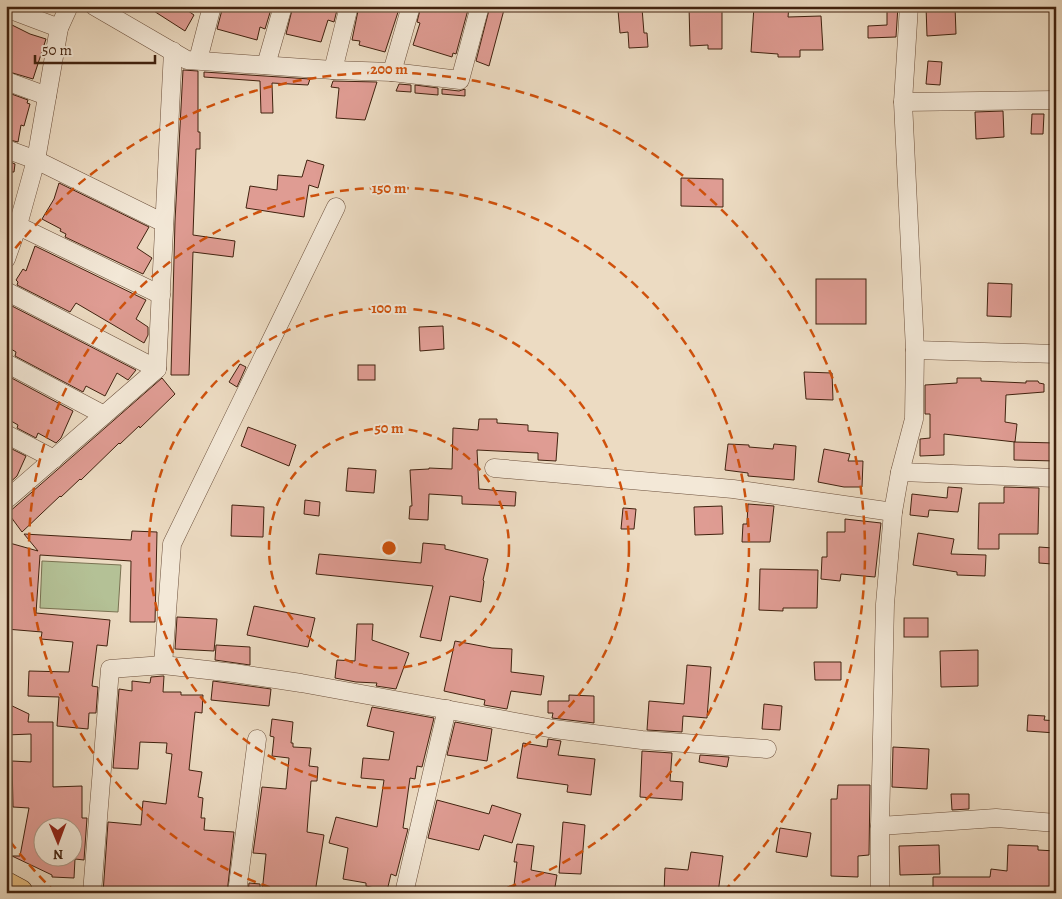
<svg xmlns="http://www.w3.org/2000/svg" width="1062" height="899" font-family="Alegreya,serif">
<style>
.green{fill:#b4c196;stroke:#7a7252}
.building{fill:#df9c93;stroke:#41220f;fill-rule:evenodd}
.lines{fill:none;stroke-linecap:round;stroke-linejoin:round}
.street-casing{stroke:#6c503c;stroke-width:19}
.primary-casing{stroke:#41220f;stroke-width:29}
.street{stroke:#f3e8d7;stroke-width:18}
.primary{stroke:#e6be81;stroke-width:28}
.ring{fill:none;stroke:#cf510c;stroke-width:2.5;stroke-dasharray:9 6}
.centre{fill:#cf510c;stroke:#f3e8d7;stroke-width:2.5}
.ring-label{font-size:15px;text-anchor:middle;font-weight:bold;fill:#cf510c;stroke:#f3e8d7;stroke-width:4;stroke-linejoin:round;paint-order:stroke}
</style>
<rect width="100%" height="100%" fill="#ecdbc2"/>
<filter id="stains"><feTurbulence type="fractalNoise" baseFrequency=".004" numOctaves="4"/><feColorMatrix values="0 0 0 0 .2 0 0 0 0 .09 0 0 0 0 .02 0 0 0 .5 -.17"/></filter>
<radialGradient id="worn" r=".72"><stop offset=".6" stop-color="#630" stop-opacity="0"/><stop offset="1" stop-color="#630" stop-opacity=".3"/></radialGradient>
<path class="green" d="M42,561l79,4 -3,47 -78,-4z"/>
<g class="building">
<path d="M146,6h35l13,9 -9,16z"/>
<path d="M223,6h49l-7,23 -5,-2 -3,13 -40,-11z"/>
<path d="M293,6h45l-4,16 -6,-2 -7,22 -35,-8z"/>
<path d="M359,6h41l-15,46 -26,-7 1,-4 -8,-1z"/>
<path d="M421,6h48l-13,48 -3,-1 -1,4 -39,-12 7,-22 -3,-1z"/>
<path d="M490,6h15l-16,60 -13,-5z"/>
<path d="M689,6h33v43h-14v-4l-18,1z"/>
<path d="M754,6h35l-1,11 33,-1 2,34h-23v7h-22v-3l-27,-2z"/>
<path d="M887,6h11l-2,31 -28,1v-12l19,-1z"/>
<path d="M926,6h29l1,28 -29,2z"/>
<path d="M642,8l2,25h3l1,14 -19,1 -1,-16 -8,1 -2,-23z"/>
<path d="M6,22l24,12 16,5 -13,40 -27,-8z"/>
<path d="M928,61l14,1 -2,23 -14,-1z"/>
<path d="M183,70l15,1v61h2v17h-4l-3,86 42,6 -2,16 -40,-5 -4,123h-18l4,-154z"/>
<path d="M204,72l106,7 -2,6 -36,-2 1,30h-12l-1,-32 -56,-4z"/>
<path d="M333,81l44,1 -12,38 -29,-2 3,-30 -8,-1z"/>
<path d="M399,84l12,1v7l-15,-1z"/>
<path d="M415,85l23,3v7l-23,-2z"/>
<path d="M442,89l17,2 6,-2v7l-23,-2z"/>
<path d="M6,92l22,8 -1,3 3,1 -6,22 -3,-1 -3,17 -12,-3z"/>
<path d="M1003,111l1,26 -28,2 -1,-27z"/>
<path d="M1032,114h12l-1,20h-12z"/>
<path d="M6,160l9,4 -1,8h-8z"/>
<path d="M307,160l17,5 -6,23 -9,-3 -5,32 -58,-9 4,-22 27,4 1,-15 24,2z"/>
<path d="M681,178l42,1v28l-42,-1z"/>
<path d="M59,183l90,44 -12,21 15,10 -9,16 -78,-37 1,-3 -6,-3 1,-2 -19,-10 12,-20z"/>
<path d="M35,246l111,54 -10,19 12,8v8l-4,8 -68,-40 -6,9 -53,-27 1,-3 -2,-2 7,-11 3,2z"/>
<rect x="816" y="279" width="50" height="45"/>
<path d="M988,283l24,1 -1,33 -24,-1z"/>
<path d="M10,305l126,65 -8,10 -11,-7 -12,23 -19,-10 -3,6 -68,-36 1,-4 -10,-6v-29z"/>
<path d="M443,326l1,23 -24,2 -1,-24z"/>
<path d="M240,364l6,3 -9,20 -8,-5z"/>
<rect x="358" y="365" width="17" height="15"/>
<path d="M804,372l28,1 1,27 -27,-1z"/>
<path d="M6,375l67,36 -12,27 -5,5 -18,-10 -2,5 -19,-10 1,-3 -12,-7z"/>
<path d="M162,378l13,16 -35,34 -1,-2 -19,18 -1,-1 -38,37 -1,-1 -19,18 -1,-1 -38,36 -14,-19z"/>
<path d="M957,378h24v3l45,2v-2h12l1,2 5,1v8l-38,3 -1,27 12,2 -2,18 -71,-8v21l-24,1v-17l10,-1v-24h-5v-29l32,-2z"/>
<path d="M479,419h18v4l31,2v6l30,2 -2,28 -18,-1v-7l-61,-3 2,39 37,3 -1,14 -53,-2v-8l-33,-2 -1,26 -19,-1 1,-13h2l-2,-36 19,-1v-1l23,1 1,-41 25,2z"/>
<path d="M248,427l48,18 -7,21 -48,-20z"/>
<path d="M1014,442l42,1v18l-42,-1z"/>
<path d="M728,444l21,1v2l24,2 1,-5 22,2 -2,34 -46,-4v-3l-23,-3z"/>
<path d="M6,446l20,10 -9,20 -11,10z"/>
<path d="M824,449l26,5 -2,7h15l-1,26h-18l-26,-5z"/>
<path d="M348,468l28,2 -2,23 -28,-2z"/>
<path d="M948,487l14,1 -4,24 -29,-2 -1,7 -18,-2 2,-21 35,4z"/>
<path d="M1004,487l35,1 -1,46h-39v15h-21l1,-46h25z"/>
<path d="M305,500l15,2 -1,14 -15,-2z"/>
<path d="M748,504l26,2 -4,36h-28l1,-18h4z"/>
<path d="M232,505l32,2 -1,30 -32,-1z"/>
<path d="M722,506l1,28 -28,1 -1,-28z"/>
<path d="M623,508l13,1 -2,20h-13z"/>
<path d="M845,519l36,4 -6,54 -34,-3 -1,7 -19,-2 1,-22h5v-25h18z"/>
<path d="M132,531l25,1 -2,90h-25l1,-61 -91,-6 -4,58 74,7 -3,26 -10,-1 -5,41 6,1 -2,26h-7l-1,16 -31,-3 2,-29 -31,-1 1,-25 40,1 4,-30 -32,-3 1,-7 -36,-3v-87l32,9 -14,-17 107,6z"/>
<path d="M918,533l36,6 -3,15 35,1 -1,21 -28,-1v-3l-44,-7z"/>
<path d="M423,543l22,2v4l43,10 -5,21 1,1 -3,21 -31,-6 -9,45 -21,-4 13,-51 -117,-12 3,-20 102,9z"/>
<path d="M1039,547l14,1 -1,16 -13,-1z"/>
<path d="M760,569l58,1 -1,38h-34v3l-24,-1z"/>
<path d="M254,606l61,12 -7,29 -61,-12z"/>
<path d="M177,617l40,2 -3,32 -39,-2z"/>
<rect x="904" y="618" width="24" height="19"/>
<path d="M357,624h16l-1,16 37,13 -13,36 -20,-3 1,-3 -21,-1 -21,-4 2,-18 18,1z"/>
<path d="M455,641l37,7 20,1 -1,23 33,4 -3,19 -30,-4 -4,18 -23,-4 1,-5 -41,-9z"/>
<path d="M216,645l34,2v18l-35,-5z"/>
<path d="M978,650v36l-37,1 -1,-36z"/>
<path d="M814,662h27v18h-26z"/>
<path d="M687,665l24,2 -4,51 -24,-2 -1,16 -35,-2 2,-29 35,3z"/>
<path d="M163,676h1l-1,16h18v3h22l-1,18 -7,-1 -6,58 13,2 -4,25 5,1 -2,20h4l-1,12 30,2 -7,61h-124l5,-71 33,3 2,-24 23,3 6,-50 -6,-1 1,-10 -27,-1 -2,27 -25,-1 6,-79 13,2v-10l18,2 1,-6z"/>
<path d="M213,681l58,8 -2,17 -58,-6z"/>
<path d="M569,695l25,1v27l-42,-5 1,-5h-5v-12h21z"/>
<path d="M6,703l23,11 -1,8h25v65l29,-1v32h5l-3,42 -9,-1 -1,19 -22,-1v-2l-40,-19h8l9,-48 -16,-1 -1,-46 19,1v-28l-25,1zM42,826h30v30h-30z"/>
<path d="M764,704l18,2 -2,24 -18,-1z"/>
<path d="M372,707l62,11 -12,49 -5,-1 -2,13 -5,-1 -7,50 5,1 -12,47 -5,-2 -4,17 -21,-5v-3l-23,-4 5,-31 -19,-5 7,-26 41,10 7,-47 -23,-2 2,-20 26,2 5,-28 -27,-6z"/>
<path d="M1028,715l17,1 -1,4 12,1v12l-29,-2z"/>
<path d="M272,719l21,3 -2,21h2v4l18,1 -2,18 9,1 -1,14h-6l-4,51 17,3 -9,58h-53l4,-39 -13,-1 9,-66 24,2 3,-31 -17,-2 2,-19 -4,-1z"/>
<path d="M455,722l37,7 -5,32 -40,-6z"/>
<path d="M548,739l13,2 -3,14 37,4 -4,36 -24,-3 1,-7 -51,-7 6,-35 24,4z"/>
<path d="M893,747l36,2 -2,40 -35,-2z"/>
<path d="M642,751l30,2 -2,28 13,1 -1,18 -42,-3z"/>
<path d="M700,755l29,2 -2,10 -28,-5z"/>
<path d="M838,785h32l-1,70 -11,1v21l-27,-1v-77h6z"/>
<path d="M951,794h18v15l-17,1z"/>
<path d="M437,800l52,14 3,-9 29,9 -9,29 -28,-8 -5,15 -51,-12z"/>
<path d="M563,822l22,3 -4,49 -22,-1z"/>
<path d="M780,828l31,5 -4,24 -31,-5z"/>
<path d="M517,844l17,2 -3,24 26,5 -3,18h-41l4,-31h-3z"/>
<path d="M939,845l1,29 -40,1 -1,-29z"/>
<path d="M1008,845l30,1v4l18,1v29h-2v13h-121v-16h57l1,-8 16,2z"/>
<path d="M691,852l32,4 -5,37h-54l1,-25 23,2z"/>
<path d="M249,883l11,1v9h-12z"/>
</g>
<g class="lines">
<defs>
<g id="street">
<path d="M94,6l93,54 146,10 59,2 68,8 20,-74"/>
<path d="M6,8l53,20"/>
<path d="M198,60l14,-54"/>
<path d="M266,65l17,-59"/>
<path d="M333,70l16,-64"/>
<path d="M392,72l19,-66"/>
<path d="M6,81l41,15"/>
<path d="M903,102l153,-2"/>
<path d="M6,149l30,11 128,63"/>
<path d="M6,220l155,75"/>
<path d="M6,259l12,-34 18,-65 23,-132 10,-22"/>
<path d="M6,291l151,78 -151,131"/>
<path d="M915,350l141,4"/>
<path d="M6,363l98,52"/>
<path d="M157,369l16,-318"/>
<path d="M6,434l48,25"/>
<path d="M494,468l239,21 160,23"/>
<path d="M900,472l156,6"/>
<path d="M163,665l9,-121 164,-337"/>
<path d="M880,826l116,-8 60,5"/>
<path d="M92,893l18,-224 53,-4 71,8 67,10 253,46 88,11 125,9"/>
<path d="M237,893l20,-154"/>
<path d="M404,893l43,-184"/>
<path d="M880,893v-67l5,-222 8,-92 7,-40 14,-53 1,-69 -12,-248 6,-96"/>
</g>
<path id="primary" d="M6,886l13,7"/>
</defs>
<use href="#street" class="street-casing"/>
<use href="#primary" class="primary-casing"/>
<use href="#street" class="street"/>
<use href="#primary" class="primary"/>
</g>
<g class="ring">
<circle cx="389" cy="548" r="120"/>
<circle cx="389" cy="548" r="240"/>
<path d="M284 892A360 360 0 1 1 494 892"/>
<path d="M56 893A479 479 0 0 1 6 836M6 260A479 479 0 1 1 722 893"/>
</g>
<circle cx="389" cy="548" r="8" class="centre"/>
<g class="ring-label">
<text x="389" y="74">200 m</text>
<text x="389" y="193">150 m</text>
<text x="389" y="313">100 m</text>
<text x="389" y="433">50 m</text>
</g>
<rect width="1062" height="899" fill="none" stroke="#ecdbc2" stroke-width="25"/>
<rect x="8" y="8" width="1047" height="884" fill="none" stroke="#41220f" stroke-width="2.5"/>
<rect x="12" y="12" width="1037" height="874" fill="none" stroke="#41220f"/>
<g transform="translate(58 842) rotate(179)"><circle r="24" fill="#f3e8d7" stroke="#ac9987"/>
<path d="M0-4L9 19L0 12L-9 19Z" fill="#8f2418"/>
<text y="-8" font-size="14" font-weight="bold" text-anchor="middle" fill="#41220f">N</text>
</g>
<path d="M35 55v8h120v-8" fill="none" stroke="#41220f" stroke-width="2.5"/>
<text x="42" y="55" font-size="15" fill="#41220f" stroke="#f3e8d7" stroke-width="4" paint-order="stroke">50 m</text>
<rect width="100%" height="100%" filter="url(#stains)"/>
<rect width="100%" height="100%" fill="url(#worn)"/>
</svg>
